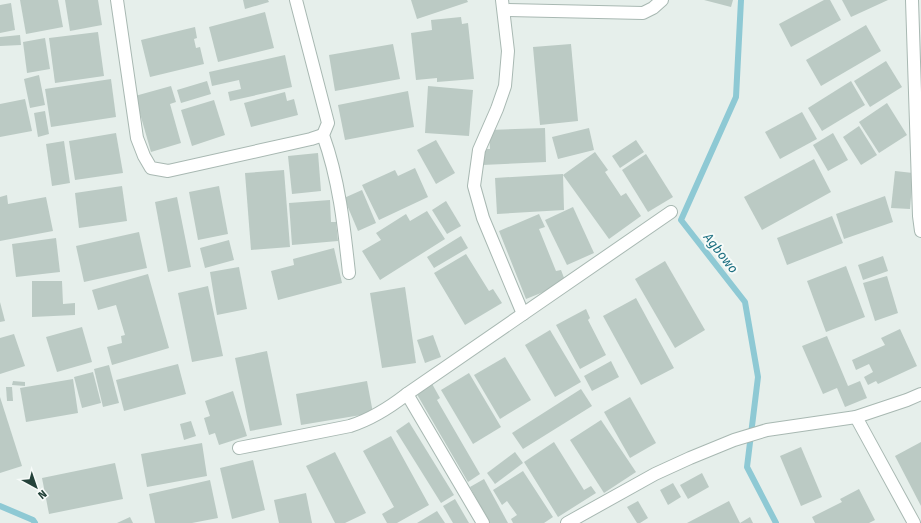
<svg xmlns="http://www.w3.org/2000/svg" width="921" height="523" font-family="'Fira Sans',sans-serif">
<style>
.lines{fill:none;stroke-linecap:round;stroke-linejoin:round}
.stream{stroke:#8ec9d4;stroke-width:6}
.building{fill:#bbcac4}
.minor-casing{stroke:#a8b8b2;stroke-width:14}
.minor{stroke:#fff;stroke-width:12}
.labels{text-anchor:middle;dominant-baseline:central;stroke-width:4;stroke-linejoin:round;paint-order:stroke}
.water-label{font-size:13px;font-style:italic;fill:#1c6f80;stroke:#f7fbf9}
</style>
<rect width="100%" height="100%" fill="#e6efeb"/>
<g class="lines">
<g class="stream">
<path d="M741,0l-5,97 -55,123 64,82 13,75 -11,90 29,56"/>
<path d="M0,506l33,14 2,3"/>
</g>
</g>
<g class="building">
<path d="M20,0h38l5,27 -37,7z"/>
<path d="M65,0h33l4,25 -32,6z"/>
<path d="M243,0h25l1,2 -24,7z"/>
<path d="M411,0h56l1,2 -51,17z"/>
<path d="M704,0h29l-2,7z"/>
<path d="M824,0h6l11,20 -50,27 -12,-23z"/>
<path d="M842,0h46l-37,17z"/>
<path d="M11,3l4,27 -15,3v-28z"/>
<path d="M265,12l9,36 -56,14 -9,-35z"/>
<path d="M461,17l1,7 6,-1 6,56 -37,3v-4l-21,2 -5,-47 21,-3 -1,-10z"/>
<path d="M866,25l15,26 -60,35 -15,-26z"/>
<path d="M195,27l2,11 -3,1 2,9 4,-1 4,17 -54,13 -9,-37z"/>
<path d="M98,32l6,44 -49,7 -6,-45z"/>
<path d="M20,35l1,10 -21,1v-9z"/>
<path d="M45,38l5,31 -23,4 -4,-31z"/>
<path d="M393,44l7,35 -65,12 -6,-36z"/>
<path d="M571,44l7,77 -38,4 -7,-78z"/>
<path d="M285,55l7,32 -62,14 -2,-9 13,-3 -2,-9 -27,6 -3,-14z"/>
<path d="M886,61l16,26 -32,20 -16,-26z"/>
<path d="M39,75l6,30 -15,3 -6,-29z"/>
<path d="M111,79l5,38 -65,10 -6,-38z"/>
<path d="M207,81l4,13 -30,9 -4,-13z"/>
<path d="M851,81l14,24 -43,26 -14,-23z"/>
<path d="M171,86l5,16 -6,2 11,39 -30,9 -16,-56z"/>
<path d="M428,86l45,4 -4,46 -44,-3z"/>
<path d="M408,91l6,36 -69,13 -7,-35z"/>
<path d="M285,92l2,9 7,-2 4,16 -47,12 -7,-24z"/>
<path d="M25,99l7,32 -32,6v-33z"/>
<path d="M214,100l11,35 -33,11 -11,-36z"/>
<path d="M887,103l20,32 -28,18 -20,-31z"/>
<path d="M45,111l4,23 -11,3 -4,-24z"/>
<path d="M802,112l15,27 -37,20 -15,-27z"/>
<path d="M859,126l18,29 -16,10 -18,-28z"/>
<path d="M545,128l1,34 -64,3v-16h8l-1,-19z"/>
<path d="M589,128l5,22 -36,9 -6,-22z"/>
<path d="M116,133l7,40 -48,7 -6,-39z"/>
<path d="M833,133l15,27 -20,11 -15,-26z"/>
<path d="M436,140l19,33 -19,11 -19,-34z"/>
<path d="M636,140l8,12 -24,16 -8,-12z"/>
<path d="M64,141l6,42 -18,3 -6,-42z"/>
<path d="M595,152l13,18 -3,2 16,24 5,-3 15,23 -32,23 -46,-64z"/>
<path d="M318,153l3,38 -29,3 -4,-38z"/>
<path d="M646,154l27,43 -25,15 -26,-42z"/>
<path d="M814,159l17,33 -69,38 -18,-33z"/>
<path d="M415,168l13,29 -49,23 -17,-35 33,-15 3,6z"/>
<path d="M284,170l6,77 -39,3 -6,-77z"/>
<path d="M895,171l18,2 -3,36 -19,-1z"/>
<path d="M563,174l1,36 -67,4 -2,-36z"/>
<path d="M122,186l5,35 -48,7 -4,-35z"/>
<path d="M219,186l9,48 -30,6 -9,-48z"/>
<path d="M362,190l14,33 -18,8 -14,-33z"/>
<path d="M7,195l1,9 38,-7 7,34 -53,10v-44z"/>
<path d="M885,196l8,26 -49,17 -8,-25z"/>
<path d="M177,197l14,70 -23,5 -13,-70z"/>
<path d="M330,200l1,22h5l2,19 -46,4 -3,-42z"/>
<path d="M446,201l15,25 -14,8 -15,-24z"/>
<path d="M573,207l21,46 -27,12 -22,-45z"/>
<path d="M427,211l18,28 -65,41 -18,-29 19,-11 -5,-7 30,-19 4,7z"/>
<path d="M539,214l6,13 -6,2 17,42 5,-1 5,13 -40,16 -27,-68z"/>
<path d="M832,216l11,27 -56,22 -10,-27z"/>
<path d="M139,232l8,36 -63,14 -8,-36z"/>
<path d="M461,236l7,12 -34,20 -7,-11z"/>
<path d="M56,238l4,34 -44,5 -4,-33z"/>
<path d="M229,240l5,20 -29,8 -5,-20z"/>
<path d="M334,248l8,35 -64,17 -7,-29 23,-6 -1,-6z"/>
<path d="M466,254l23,37 4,-2 9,14 -37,22 -31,-52z"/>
<path d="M883,256l5,15 -25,9 -5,-15z"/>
<path d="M665,261l40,69 -30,18 -40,-69z"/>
<path d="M846,266l19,51 -39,15 -19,-51z"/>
<path d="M239,267l8,42 -30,6 -7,-43z"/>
<path d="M148,274l21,74 -57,17 -5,-18 15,-4 -1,-7 4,-1 -9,-30 -18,5 -6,-20z"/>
<path d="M887,276l11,37 -23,8 -12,-38z"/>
<path d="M32,281h30l1,23 12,-1v12l-43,2z"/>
<path d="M208,286l15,70 -31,6 -14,-69z"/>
<path d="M405,287l11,76 -34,5 -12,-75z"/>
<path d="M636,298l38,70 -33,17 -38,-69z"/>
<path d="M0,302l5,19 -5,1z"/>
<path d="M586,309l4,9 -2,2 18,35 -26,14 -24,-44z"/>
<path d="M82,327l10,35 -35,10 -11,-35z"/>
<path d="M900,329l17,37 -39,18 -2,-3 -8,4 -4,-8 9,-5 -4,-8 -13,6 -4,-10 33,-15 -4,-7z"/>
<path d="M550,330l31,52 -26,15 -30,-52z"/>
<path d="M14,334l11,32 -25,8v-36z"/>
<path d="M433,335l8,22 -16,6 -8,-23z"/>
<path d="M827,336l21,50 12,-5 7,17 -22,9 -8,-19 -14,6 -21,-48z"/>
<path d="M267,351l15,74 -32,6 -15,-73z"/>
<path d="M505,357l26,43 -31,19 -26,-44z"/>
<path d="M611,361l8,16 -27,14 -8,-15z"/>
<path d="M178,364l8,30 -62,17 -8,-31z"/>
<path d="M109,365l10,38 -16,4 -9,-38z"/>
<path d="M93,372l8,31 -19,5 -8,-31z"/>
<path d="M469,373l32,54 -28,17 -32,-54z"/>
<path d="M73,379l5,34 -52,9 -6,-34z"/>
<path d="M13,381l12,1v4l-13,-1z"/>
<path d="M367,381l6,32 -72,12 -5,-31z"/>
<path d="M431,382l9,16 -3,2 43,74 -12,8 -53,-91z"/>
<path d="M6,387h6l1,14h-6z"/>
<path d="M581,389l11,17 -69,43 -11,-16z"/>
<path d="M233,391l14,45 -28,9 -4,-12 -6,2 -5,-17 6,-2 -5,-15z"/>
<path d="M0,397l22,69 -22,7z"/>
<path d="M630,397l26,46 -26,15 -26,-46z"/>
<path d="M601,420l35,52 -32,21 -34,-53z"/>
<path d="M191,421l5,15 -12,4 -4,-16z"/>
<path d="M409,422l45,73 -13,8 -45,-72z"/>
<path d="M391,436l38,69 -32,18h-10l-5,-9 12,-7 -31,-56z"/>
<path d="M554,442l30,48 7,-4 5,7 -38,24 -34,-55z"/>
<path d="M921,442v64l-26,-50z"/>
<path d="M202,443l5,33 -60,11 -6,-33z"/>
<path d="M801,447l21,50 -21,9 -21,-50z"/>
<path d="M335,452l31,61 -21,10h-10l-29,-57z"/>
<path d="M515,452l8,11 -28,21 -8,-11z"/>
<path d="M253,460l12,50 -33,9 -12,-51z"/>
<path d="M115,463l8,36 -74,15 -7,-36z"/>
<path d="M523,471l30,46 -9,6h-31l-2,-4 6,-4 -10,-14 -5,4 -9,-15z"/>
<path d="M702,473l7,14 -21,12 -8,-14z"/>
<path d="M484,479l24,44h-19l-19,-36z"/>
<path d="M210,480l8,38 -26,5h-37l-6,-29z"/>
<path d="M673,483l8,14 -13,8 -8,-15z"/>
<path d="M859,489l16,31 -6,3h-54l-3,-6 30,-15 -2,-3z"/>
<path d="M306,493l6,30h-33l-5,-23z"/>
<path d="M455,499l14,24h-16l-10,-17z"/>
<path d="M638,501l10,17 -8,5h-3l-10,-16z"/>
<path d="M729,501l11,22 10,-6 3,6h-66z"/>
<path d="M437,511l8,12h-28z"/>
<path d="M130,517l3,6h-16z"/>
</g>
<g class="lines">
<defs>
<g id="minor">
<path d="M117,0l20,138 7,18 7,12 17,3 143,-32 12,-4"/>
<path d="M296,0l32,123 -5,12c16,44 21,91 26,138"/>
<path d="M502,0l6,51 -3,35 -8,23 -18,41 -5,36 9,32 40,96"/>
<path d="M912,0l7,216 2,15"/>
<path d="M504,10l139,3 10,-5 9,-8"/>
<path d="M407,394l76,129"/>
<path d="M856,417l58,106"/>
<path d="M239,448l111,-22c22,-7 39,-18 57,-32l264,-182"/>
<path d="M567,523l88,-49 35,-16 44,-18 33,-10 89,-13 51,-17 14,-6"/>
</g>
</defs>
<use href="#minor" class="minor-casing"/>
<use href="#minor" class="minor"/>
</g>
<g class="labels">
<g class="water-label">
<text transform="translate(721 253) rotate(52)">Agbowo</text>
</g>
</g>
<g transform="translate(36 487) rotate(140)" stroke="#f7fbf9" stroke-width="3" paint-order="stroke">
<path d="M0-3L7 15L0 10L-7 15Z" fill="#24423a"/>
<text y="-6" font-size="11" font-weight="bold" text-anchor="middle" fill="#24423a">N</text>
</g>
</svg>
